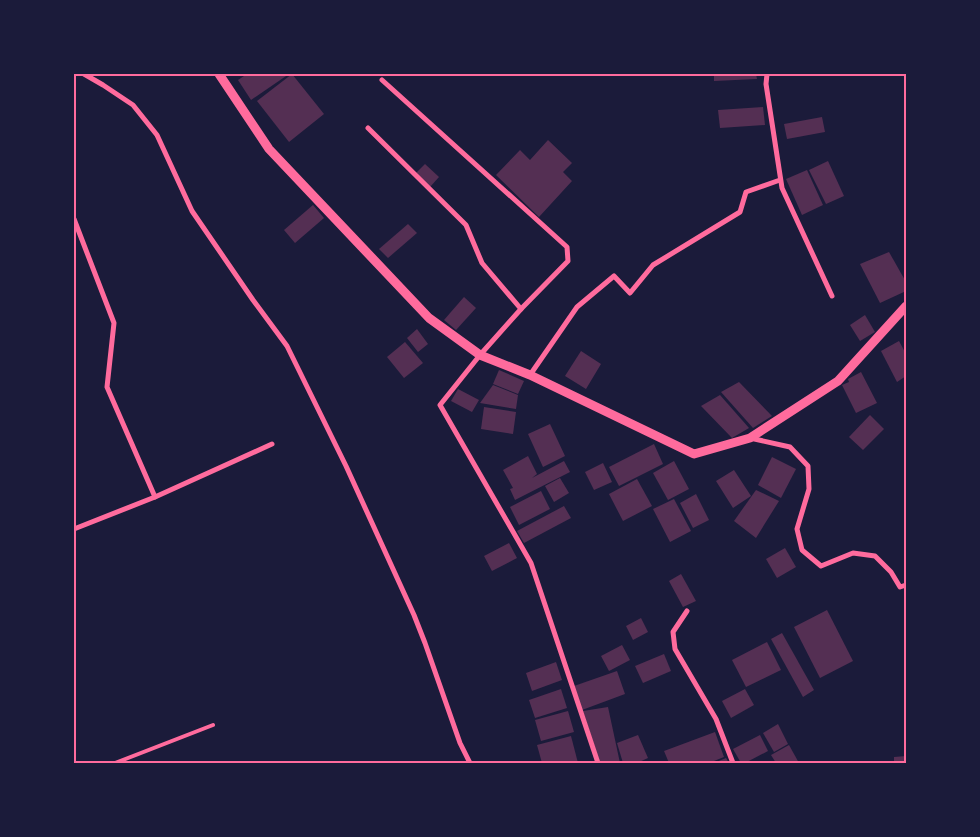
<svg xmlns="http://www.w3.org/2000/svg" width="980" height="837" font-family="Helvetica,sans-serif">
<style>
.building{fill:#542f53}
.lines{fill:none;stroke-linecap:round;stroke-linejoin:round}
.service{stroke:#ff6b9d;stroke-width:4}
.minor{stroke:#ff6b9d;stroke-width:5}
.tertiary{stroke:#ff6b9d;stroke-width:9}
.neatline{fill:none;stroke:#ff6b9d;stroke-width:2}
</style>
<rect width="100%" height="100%" fill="#1b1b3a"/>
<g class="building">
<path d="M247,74h42l-38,26 -13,-20z"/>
<path d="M292,74l32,40 -35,28 -32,-41z"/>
<path d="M714,74h42l1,5 -43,2z"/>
<path d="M763,107l2,18 -45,3 -2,-18z"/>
<path d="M822,117l3,15 -38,7 -3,-15z"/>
<path d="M548,140l24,23 -9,9 9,9 -33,36 -43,-42 24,-25 10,10z"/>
<path d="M828,161l16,35 -18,8 -17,-34z"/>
<path d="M425,164l14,13 -9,10 -14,-14z"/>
<path d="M807,170l16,35 -21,10 -16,-36z"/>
<path d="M313,205l11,13 -29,25 -11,-13z"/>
<path d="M408,224l9,9 -29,25 -9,-9z"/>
<path d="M889,252l17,30v9l-26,12 -20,-39z"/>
<path d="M464,297l12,11 -20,22 -12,-10z"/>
<path d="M865,315l10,17 -15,9 -10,-16z"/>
<path d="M417,329l11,15 -10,8 -11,-14z"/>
<path d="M899,341l7,13v22l-9,6 -16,-31z"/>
<path d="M405,342l18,21 -19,15 -17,-21z"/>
<path d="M581,351l20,13 -15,25 -21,-13z"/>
<path d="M499,370l25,11 -6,13 -25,-10z"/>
<path d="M861,372l16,31 -21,10 -14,-28 7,-3 -1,-3z"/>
<path d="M739,382l33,34 -19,12 -32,-36z"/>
<path d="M493,385l25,10 -2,14 -36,-6z"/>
<path d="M458,389l21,11 -7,12 -21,-11z"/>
<path d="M720,395l29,33 -17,10 -31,-32z"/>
<path d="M484,407l32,5 -3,22 -32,-5z"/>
<path d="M870,415l14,14 -21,21 -14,-13z"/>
<path d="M550,424l15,32 -22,11 -15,-33z"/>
<path d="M654,444l9,20 -44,22 -10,-19z"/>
<path d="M528,456l9,18 -5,4 32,-17 6,11 -55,28 -5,-11 3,-1 -10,-18z"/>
<path d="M772,457l24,12 -15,29 -23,-13z"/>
<path d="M674,461l15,28 -21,11 -15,-27z"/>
<path d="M603,463l9,19 -18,8 -9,-18z"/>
<path d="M734,470l17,26 -18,12 -17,-27z"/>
<path d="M560,478l9,15 -15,9 -9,-16z"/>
<path d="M637,479l15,27 -29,15 -14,-27z"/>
<path d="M756,490l23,11 -23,37 -22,-17z"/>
<path d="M541,491l9,18 -31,16 -9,-18z"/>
<path d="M696,494l13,26 -16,8 -13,-25z"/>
<path d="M674,499l17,32 -21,11 -17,-33z"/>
<path d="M564,506l7,12 -47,25 -7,-12z"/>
<path d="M509,543l8,15 -25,13 -8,-15z"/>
<path d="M785,548l11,19 -19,11 -11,-19z"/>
<path d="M681,574l15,27 -13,6 -14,-26z"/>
<path d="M827,610l26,51 -33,17 -26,-51z"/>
<path d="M641,618l7,14 -15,8 -7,-14z"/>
<path d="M782,633l32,57 -11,7 -32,-58z"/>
<path d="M767,642l14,28 -35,17 -14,-27z"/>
<path d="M622,645l8,15 -21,11 -8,-15z"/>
<path d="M664,654l7,17 -28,12 -8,-17z"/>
<path d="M556,662l6,18 -30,11 -6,-18z"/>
<path d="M617,671l8,23 -43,16 -8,-24z"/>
<path d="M561,689l6,19 -32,10 -6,-18z"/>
<path d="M745,689l9,16 -23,13 -9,-17z"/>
<path d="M608,707l12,56h-20l-17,-52z"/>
<path d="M568,711l6,21 -33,9 -6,-21z"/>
<path d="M778,724l10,20 -14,8 -11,-19z"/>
<path d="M715,732l9,25 -15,6h-40l-5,-12z"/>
<path d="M638,735l10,23 -11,5h-14l-6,-20z"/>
<path d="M760,735l8,16 -23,12h-4l-8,-14z"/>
<path d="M571,736l7,27h-36l-5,-18z"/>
<path d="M789,745l10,18h-23l-5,-8z"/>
<path d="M906,756v7h-12v-6z"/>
<path d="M726,758l3,5h-15z"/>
</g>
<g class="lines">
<path class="service" d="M115,763l98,-38"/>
<g class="minor">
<path d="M84,74l19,11 30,20 24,30 35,76 61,89 34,46 59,120 68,149 11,28 35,100 10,20"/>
<path d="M767,74l-1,10 16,104 50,108"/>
<path d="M382,80l185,167 1,14 -47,48 -41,46 -40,50 91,158 67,200"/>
<path d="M368,128l98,97 16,38 39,46"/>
<path d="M74,219l40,104 -7,64 48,110"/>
<path d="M530,375l47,-68 37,-31 16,17 23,-28 87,-53 6,-20 34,-12"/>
<path d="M750,438l40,9 18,19 1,23 -12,40 5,21 19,16 32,-13 22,3 16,16 9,15 6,-2"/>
<path d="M74,529l81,-32 117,-53"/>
<path d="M687,611l-14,21 2,17 41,70 17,44"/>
</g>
<path class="tertiary" d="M219,74l50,75 160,169 51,37 50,20 164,79 56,-16 88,-57 68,-75"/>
</g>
<rect width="980" height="837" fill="none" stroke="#1b1b3a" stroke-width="150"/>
<rect x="75" y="75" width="830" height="687" class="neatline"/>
</svg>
